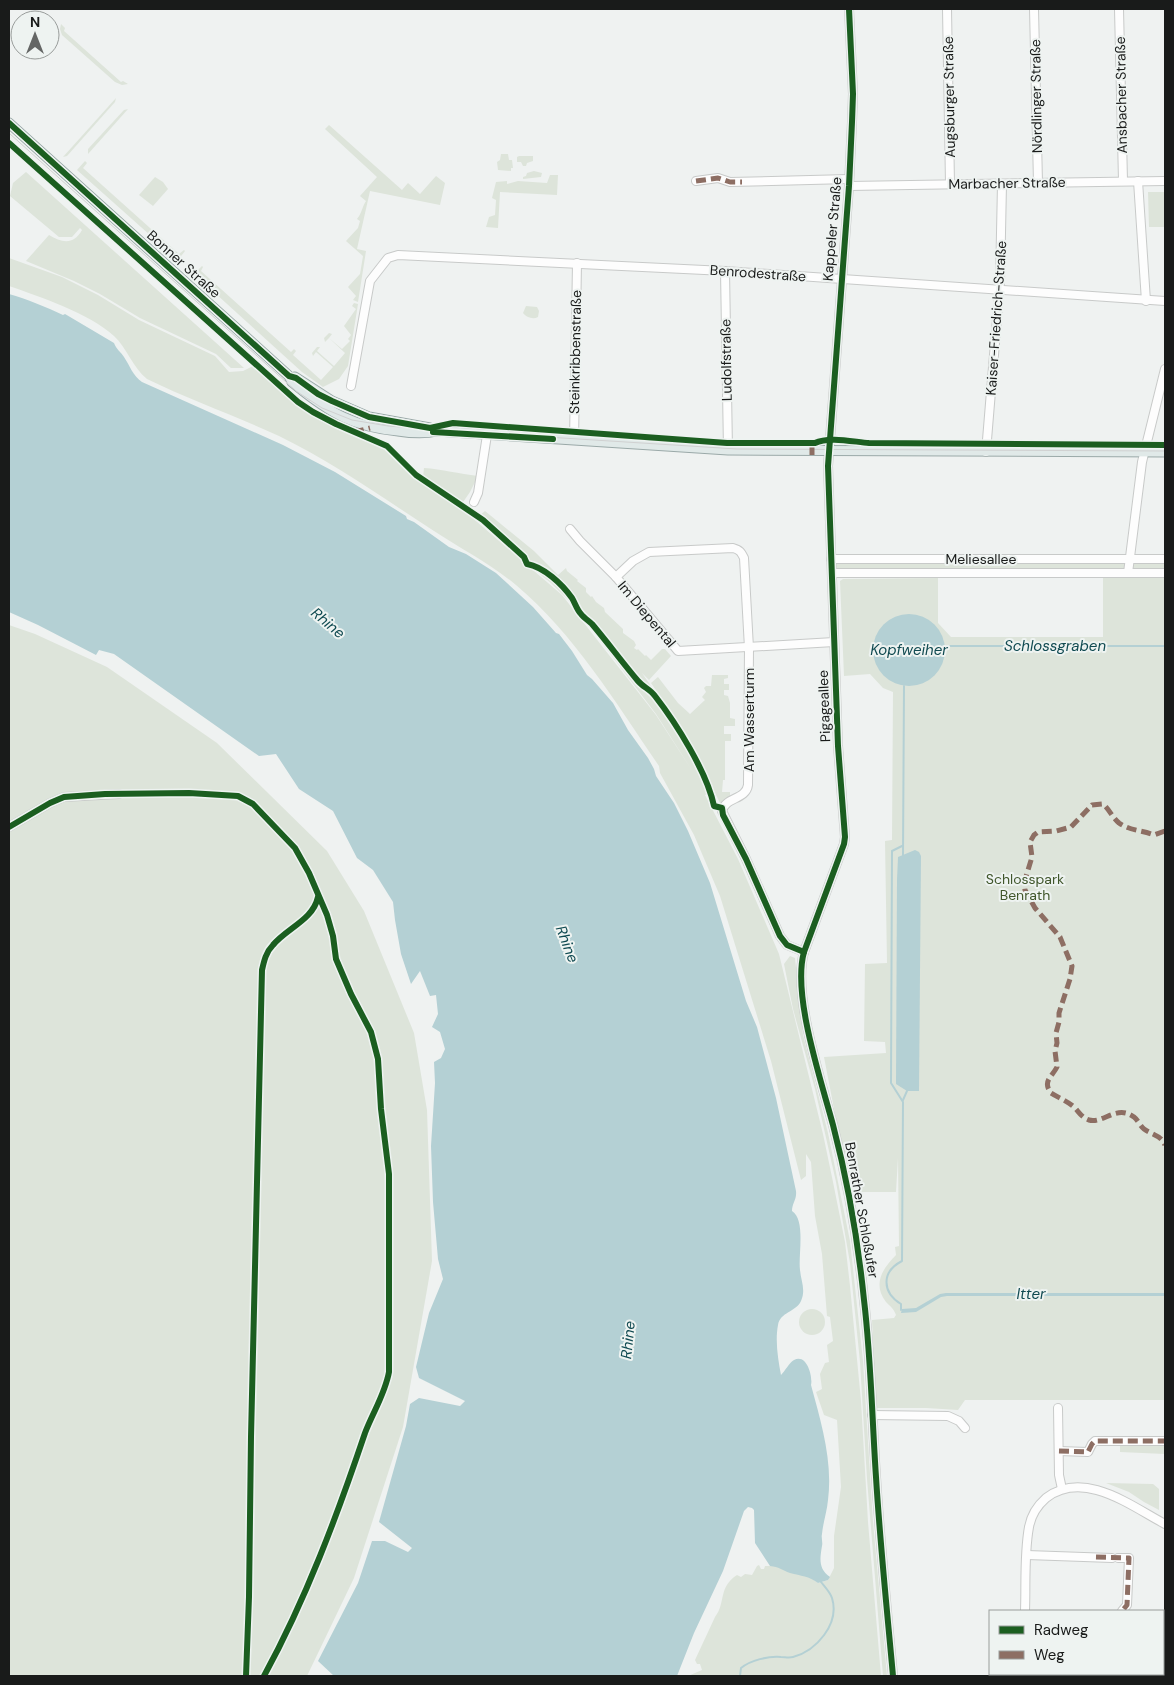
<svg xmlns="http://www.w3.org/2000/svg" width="1174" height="1685" font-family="'DM Sans',sans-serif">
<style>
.green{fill:#dde4da}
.water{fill:#b4d0d4}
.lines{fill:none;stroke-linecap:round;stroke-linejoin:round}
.stream{stroke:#b4d0d4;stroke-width:2}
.minor-casing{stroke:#c8cac9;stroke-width:10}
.major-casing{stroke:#9aa9a8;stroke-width:11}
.minor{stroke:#fdfdfd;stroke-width:8}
.major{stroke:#e0e9e8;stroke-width:9}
.tram{stroke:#d0d1d1;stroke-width:1}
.quiet{stroke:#8d6e63;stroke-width:5;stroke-dasharray:10 5;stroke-linecap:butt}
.cycleway-casing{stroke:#eef3f1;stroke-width:9}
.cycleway{stroke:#1b5e20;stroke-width:6}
.labels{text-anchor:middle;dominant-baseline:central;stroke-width:4;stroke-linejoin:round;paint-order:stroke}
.street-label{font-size:14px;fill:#191b1a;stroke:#eef3f1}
.park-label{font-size:14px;fill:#41572c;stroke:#eef3f1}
.water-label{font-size:15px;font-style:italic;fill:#104a51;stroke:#eef3f1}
</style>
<rect width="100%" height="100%" fill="#eff2f1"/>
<g class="green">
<path d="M61,24l4,4 -1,3 57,51 2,-1 5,3 -6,1 -7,-3 -53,-47 -2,-6z"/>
<path d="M116,98l-1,4 -48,54 -4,1z"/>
<path d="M128,109l-40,45v-5l36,-39z"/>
<path d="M329,125l73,65 6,-7 12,11 16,-18 9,7 -5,22 -70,-14 -13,58 9,2 -8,51 -5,-2 3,-4 -8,-9 12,-13 3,-18 -17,-15 12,-13 2,-7 -3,-2c5,-6 5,-12 9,-18l-6,-5 17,-19 -52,-48z"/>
<path d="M501,154h7l1,6h3l1,8h-2v3l-13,-1 -1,-8 3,-2z"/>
<path d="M519,156h14v5l-6,2 -1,3h-3l-2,-4h-4v-5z"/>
<path d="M85,161l2,2 -4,5 96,86 5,-4 1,1 -7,9 -101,-90z"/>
<path d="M534,171l8,2 -1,4 -18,2v-2l3,-1 1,-3z"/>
<path d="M26,172l218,196h-13l-15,-14 -76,-36 -40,-24 -26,-13 -48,-20 23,-26c13,8 25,10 33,-5l-2,-2 -8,9h-13l-49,-41 3,-13z"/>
<path d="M550,175h8l-1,20 -57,-3 -2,36 -12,-1 3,-10 6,-2 1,-15 -4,-2 4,-16 11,-1v3l11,-3 29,2z"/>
<path d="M155,177l8,5 5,7 -15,17 -14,-11z"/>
<path d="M1148,192h17v35h-16z"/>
<path d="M9,258l53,19 36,18 41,25 76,36 14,16 14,-1 10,-5 59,48 69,31 34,31 47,33 100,86 94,120 37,57 -37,-58 -83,-109 -22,-22 -34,-27 -37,-34 -1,-6 6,-5 49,40 24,24 8,-7 1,3 11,9 -1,1 9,7v4l5,5 1,-1 4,6 8,6 1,4 18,17v4l11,8 2,4 -2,3 3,2 1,-1 7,7 1,-1 5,5 11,-11h3l6,7 -22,24 -7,-7 44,64 27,54 -8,4 33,64 41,95 44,180 10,48 12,60 5,44 11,115 7,121 13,154h-193l14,-6 -2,-6h-3l-2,-4 20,-43c11,-14 3,-30 22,-42l4,2 4,-3 7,1 5,-9 2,-1 2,4h3l1,-3h15l30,11 8,6 10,-3 6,-12v-32l7,-49 -4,-67 -13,-5 -8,-23 6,-3 -2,-15 5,-11 4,-1 -2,-17 6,-4 -3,-24 -3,-1 -5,-62 -7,-38 -4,-54 -5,-8v22l-5,4 -30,-119 -51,-165 -26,-61 -34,-62 -1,-7c-43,-63 -84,-131 -143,-181 -25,-21 -55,-36 -82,-54 -51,-33 -100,-68 -155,-95 -43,-20 -89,-36 -132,-57 -14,-11 -20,-31 -33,-43 -25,-23 -74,-39 -105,-50z"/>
<path d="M202,266l1,1 -2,4 90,81 3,-3 2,2 -3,4 28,25 12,-13 -17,-15 -3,4 -1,-3 5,-6h3l-3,4 17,15 11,-13 -16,-15 -4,4 -1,-4 5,-5 3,1 -3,4 13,11 8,-8 -2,-2 3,-4 -7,-9 12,-17 -4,-3 2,-3 4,1 -10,62 -9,13 -16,8 -21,-15 -108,-98z"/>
<path d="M526,306l11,1 2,4 -1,6c-5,3 -12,0 -15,-4z"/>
<path d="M424,468c18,1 35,6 54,8l-8,16 -9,13 -38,-28z"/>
<path d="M1165,561v10h-325l-5,-2v-6l2,-1z"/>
<path d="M1103,574h62v826h-200l-7,10 -32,-2h-50l-4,-88 22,-2 2,-3c-2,-6 -6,-9 -10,-13 -14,-18 -3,-34 10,-47l-1,-8 4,-1 -1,-88 -2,34h-46l-26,-135 62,-4 -1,-11 -21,-1 1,-77 22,-1 -2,-122 7,-1 1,-148 -10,-4 -13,-14 -26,2 -4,-95 3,-2 95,-1v45l13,14h152z"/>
<path d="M9,625l26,9 72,33 110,76 110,108 37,60 50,122 13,77 5,151 -29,166 -49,151 -47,98h-298z"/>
<path d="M712,675h16v3l-4,1v5h5v6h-5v5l4,1 2,7v15l5,1v7h-11v8h7v7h-6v39h-2l-1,12h8v6l-10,5 -33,-67 -36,-53 7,-6 20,26 12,11 15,-14 -3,-3 4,-5 -2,-4 2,-2h5z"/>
<path d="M790,956l5,2 8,77 25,98 22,108 13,120 10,161 14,154h-4l-16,-197 -7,-117 -10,-99 -14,-81 -21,-93 -22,-80 -9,-45z"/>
<circle cx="812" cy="1322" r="13"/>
<path d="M1120,1443l45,1v10l-45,-2z"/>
<path d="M1106,1483l47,1 6,5v21l-15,-8 -15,-10z"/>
</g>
<g class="water">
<path d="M9,294c18,5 37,13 54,21l2,-1 49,29c2,6 7,9 10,14 6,9 9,19 18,25l141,63 52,27 71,44 1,3 7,3 35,25 17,7 30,19 37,34 23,26 3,1 13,17 15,24 5,4 21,24 15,27 20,28 6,11 2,7 18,27 14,28 22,52 36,118 11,26 19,71 20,93c1,9 -4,12 -4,20 14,9 6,45 8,59 1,11 6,20 1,31 -5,11 -21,11 -23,24 -3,16 0,34 3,50 4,-4 8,-12 13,-15 13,-7 19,17 17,25 10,37 22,76 17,115 -1,11 -5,23 -6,34 -1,4 1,8 0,12 -2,12 -4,23 8,31l-2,3 -10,3c-9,-7 -17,-7 -28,-10 -8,-3 -11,-6 -20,-7l-15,-23 -1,-33 -2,-2 -4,-1 -4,4 -21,60 -29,62 -17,43h-343l-16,-15 40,-78 14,-42h13l23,11 4,-4 -33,-26 27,-96 4,-22 9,-6 41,8 5,-5 -46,-23 -3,-11 13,-54 14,-34 -5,-20 -5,-57 -2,-56 4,-63 -1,-21 7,-4 4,-9 -5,-17 -8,-5 6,-13 -2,-19 -6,1 -10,-25 -9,13 -10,-30 -6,-34 -2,-18 -20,-32 -16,-12 -24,-47 -34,-22 -23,-35 -17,2 -145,-102 -15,-4 -3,5 -58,-30 -29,-13z"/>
<circle cx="909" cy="650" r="36"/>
<path d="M915,850l4,2 2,4 -2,235h-12l-11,-7 1,-204 1,-23z"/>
<path d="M946,1293h219v3h-218l-6,1 -25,15 -15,1 1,-4 14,-1 24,-14z"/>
</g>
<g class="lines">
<g class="stream">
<path d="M945,646h220"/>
<path d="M903,855l1,-169"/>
<path d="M903,1100l4,-9"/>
<path d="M901,1310v-6c-19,-12 -20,-32 1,-43l1,-159 -12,-19 1,-232 10,-5"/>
<path d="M740,1676l1,-8c10,-8 27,-12 40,-11 4,0 8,1 12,0 23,-6 47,-33 39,-59 -2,-6 -7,-11 -11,-16"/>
</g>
<defs>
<g id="minor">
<path d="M849,9l4,85 -1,28 -3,64 -21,280 10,280 7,91 -1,7 -40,108c-12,43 17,128 29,173 15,57 25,116 31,175 7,58 8,118 12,177 4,66 11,133 17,199"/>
<path d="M947,9l3,175"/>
<path d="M1034,9l4,174"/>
<path d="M1119,9l4,172"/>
<path d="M696,181l22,-3 12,4 119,-3"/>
<path d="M1138,181l8,120"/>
<path d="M849,186l316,-5"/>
<path d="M725,271l3,179"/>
<path d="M351,386l19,-105 18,-23 10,-3 327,16 440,30"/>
<path d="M574,440l3,-177"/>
<path d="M986,452l14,-170 2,-98"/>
<path d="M474,502l4,-9 9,-58"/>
<path d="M570,529l10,12 36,36 62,74 156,-9"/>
<path d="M831,559h334"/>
<path d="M832,573h333"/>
<path d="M1128,573l14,-111 23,-93"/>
<path d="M616,577l17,-16 16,-9 84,-4c7,2 8,4 11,10l5,90 -1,137c-2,15 -23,12 -26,26l24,48 34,77 7,9 17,7"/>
<path d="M9,827l41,-24 14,-6 55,-3"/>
<path d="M1058,1408l1,67 3,14"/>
<path d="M872,1415l76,1 11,5 6,7"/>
<path d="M1059,1451l29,1 4,-8 3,-3h70"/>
<path d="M1027,1555l85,3"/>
<path d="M1118,1558h11l-2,47 -5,6"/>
<path d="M1025,1611c1,-27 -1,-57 4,-84 2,-11 9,-22 17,-29 38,-29 85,8 119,26"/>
<path d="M1025,1674v2"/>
<path d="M1120,1674v2"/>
<path d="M1077,1676v-2"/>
</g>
<g id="major">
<path d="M9,123l280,253 3,6 5,4c33,27 57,41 101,45 13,2 26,3 39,0l291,19 437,2"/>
<path d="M295,377l37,24 37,16 61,11 7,3"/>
</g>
</defs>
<use href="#minor" class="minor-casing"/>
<use href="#major" class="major-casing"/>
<use href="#minor" class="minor"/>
<use href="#major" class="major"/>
<path class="tram" d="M9,133l287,258 26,17 30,12 36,6 63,5 286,18 428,2"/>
<g class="quiet">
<path d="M696,181l22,-3 12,4h12"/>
<path d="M354,432l16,-4"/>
<path d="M812,455v-12"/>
<path d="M1165,831l-11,4c-12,-5 -24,-4 -35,-12 -7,-6 -10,-14 -16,-19l-11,1 -21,22 -15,4 -18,1 -4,3 -4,7 2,15 -8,26 1,7 10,18 25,29 12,29 -2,13 -11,34v9l-3,11 1,10 -2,8 2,16c-5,10 -15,14 -6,26 8,5 16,8 23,14 5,5 8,11 15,13 14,4 28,-16 45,-3 4,3 6,9 10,12 8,6 17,6 21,16"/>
<path d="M1059,1451l29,1 4,-8 3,-3h70"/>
<path d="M1096,1557l33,1 -2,47 -5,6"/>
<path d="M1120,1674v2"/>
</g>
<defs>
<g id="cycleway">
<path d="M849,9l4,85 -1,28 -3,64 -21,280 10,280 7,91 -1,7 -40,108c-12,43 17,128 29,173 15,57 25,116 31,175 7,58 8,118 12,177 4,66 11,133 17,199"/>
<path d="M9,123l280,253 7,2 22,16 14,7 37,16 61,11 23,-5 274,20h88c14,-7 39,-1 54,0l296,2"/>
<path d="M9,143l289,259 15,10 23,12 51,22 29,29 67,45 41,37 3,7c17,3 35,20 45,34 3,5 5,12 9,16 3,4 8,7 11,10 16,19 30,38 46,57 5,6 12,8 17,15 21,27 52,76 59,110l8,2 1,7 23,44 34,77 7,9 17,7"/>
<path d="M433,432l120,7"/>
<path d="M9,827l41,-24 14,-6 41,-3 84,-1 49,3 15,8 42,44 14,25 18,42 6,21 3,23 15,35 20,38 7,27 3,50 8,65v198c-4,22 -16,40 -24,61 -28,83 -59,166 -101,243"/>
<path d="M246,1676l3,-79 2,-160 11,-467c2,-9 4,-18 11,-25 14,-17 40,-25 45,-48"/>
</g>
</defs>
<use href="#cycleway" class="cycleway-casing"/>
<use href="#cycleway" class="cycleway"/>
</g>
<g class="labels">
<g class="street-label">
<text transform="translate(1121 95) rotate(-91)">Ansbacher Straße</text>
<text transform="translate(1036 96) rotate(-91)">Nördlinger Straße</text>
<text transform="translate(949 97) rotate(-91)">Augsburger Straße</text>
<text transform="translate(1007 183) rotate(-1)">Marbacher Straße</text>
<text transform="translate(832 229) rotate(-85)">Kappeler Straße</text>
<text transform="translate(184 264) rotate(42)">Bonner Straße</text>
<text transform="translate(758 273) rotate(4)">Benrodestraße</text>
<text transform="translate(996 318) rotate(-86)">Kaiser-Friedrich-Straße</text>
<text transform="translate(575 352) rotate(-89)">Steinkribbenstraße</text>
<text transform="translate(726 360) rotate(-91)">Ludolfstraße</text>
<text x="981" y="559">Meliesallee</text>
<text transform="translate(647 614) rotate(50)">Im Diepental</text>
<text transform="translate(824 706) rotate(-92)">Pigageallee</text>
<text transform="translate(749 720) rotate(-90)">Am Wasserturm</text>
<text transform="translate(862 1210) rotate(80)">Benrather Schloßufer</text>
</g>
<g class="park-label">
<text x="1025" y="879">Schlosspark<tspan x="1025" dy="16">Benrath</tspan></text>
</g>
<g class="water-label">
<text transform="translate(328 623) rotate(40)">Rhine</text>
<text x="1055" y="646">Schlossgraben</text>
<text x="909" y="650">Kopfweiher</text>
<text transform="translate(567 944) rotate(69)">Rhine</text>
<text x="1031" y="1294">Itter</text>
<text transform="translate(628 1340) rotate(-84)">Rhine</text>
</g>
</g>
<rect width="1174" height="1685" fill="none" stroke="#191b1a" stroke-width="20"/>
<rect x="989" y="1610" width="175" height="65" fill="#eef3f1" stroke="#999d9b"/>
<rect x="999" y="1626" width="25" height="8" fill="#1b5e20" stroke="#999d9b"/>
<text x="1034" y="1635" font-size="15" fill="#191b1a">Radweg</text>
<rect x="999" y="1651" width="25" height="8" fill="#8d6e63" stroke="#999d9b"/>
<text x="1034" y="1660" font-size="15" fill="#191b1a">Weg</text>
<g transform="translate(35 35)"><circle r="24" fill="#eef3f1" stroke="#999d9b"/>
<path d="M0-4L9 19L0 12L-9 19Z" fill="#646665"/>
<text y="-8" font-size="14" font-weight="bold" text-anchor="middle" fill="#191b1a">N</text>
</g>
</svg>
